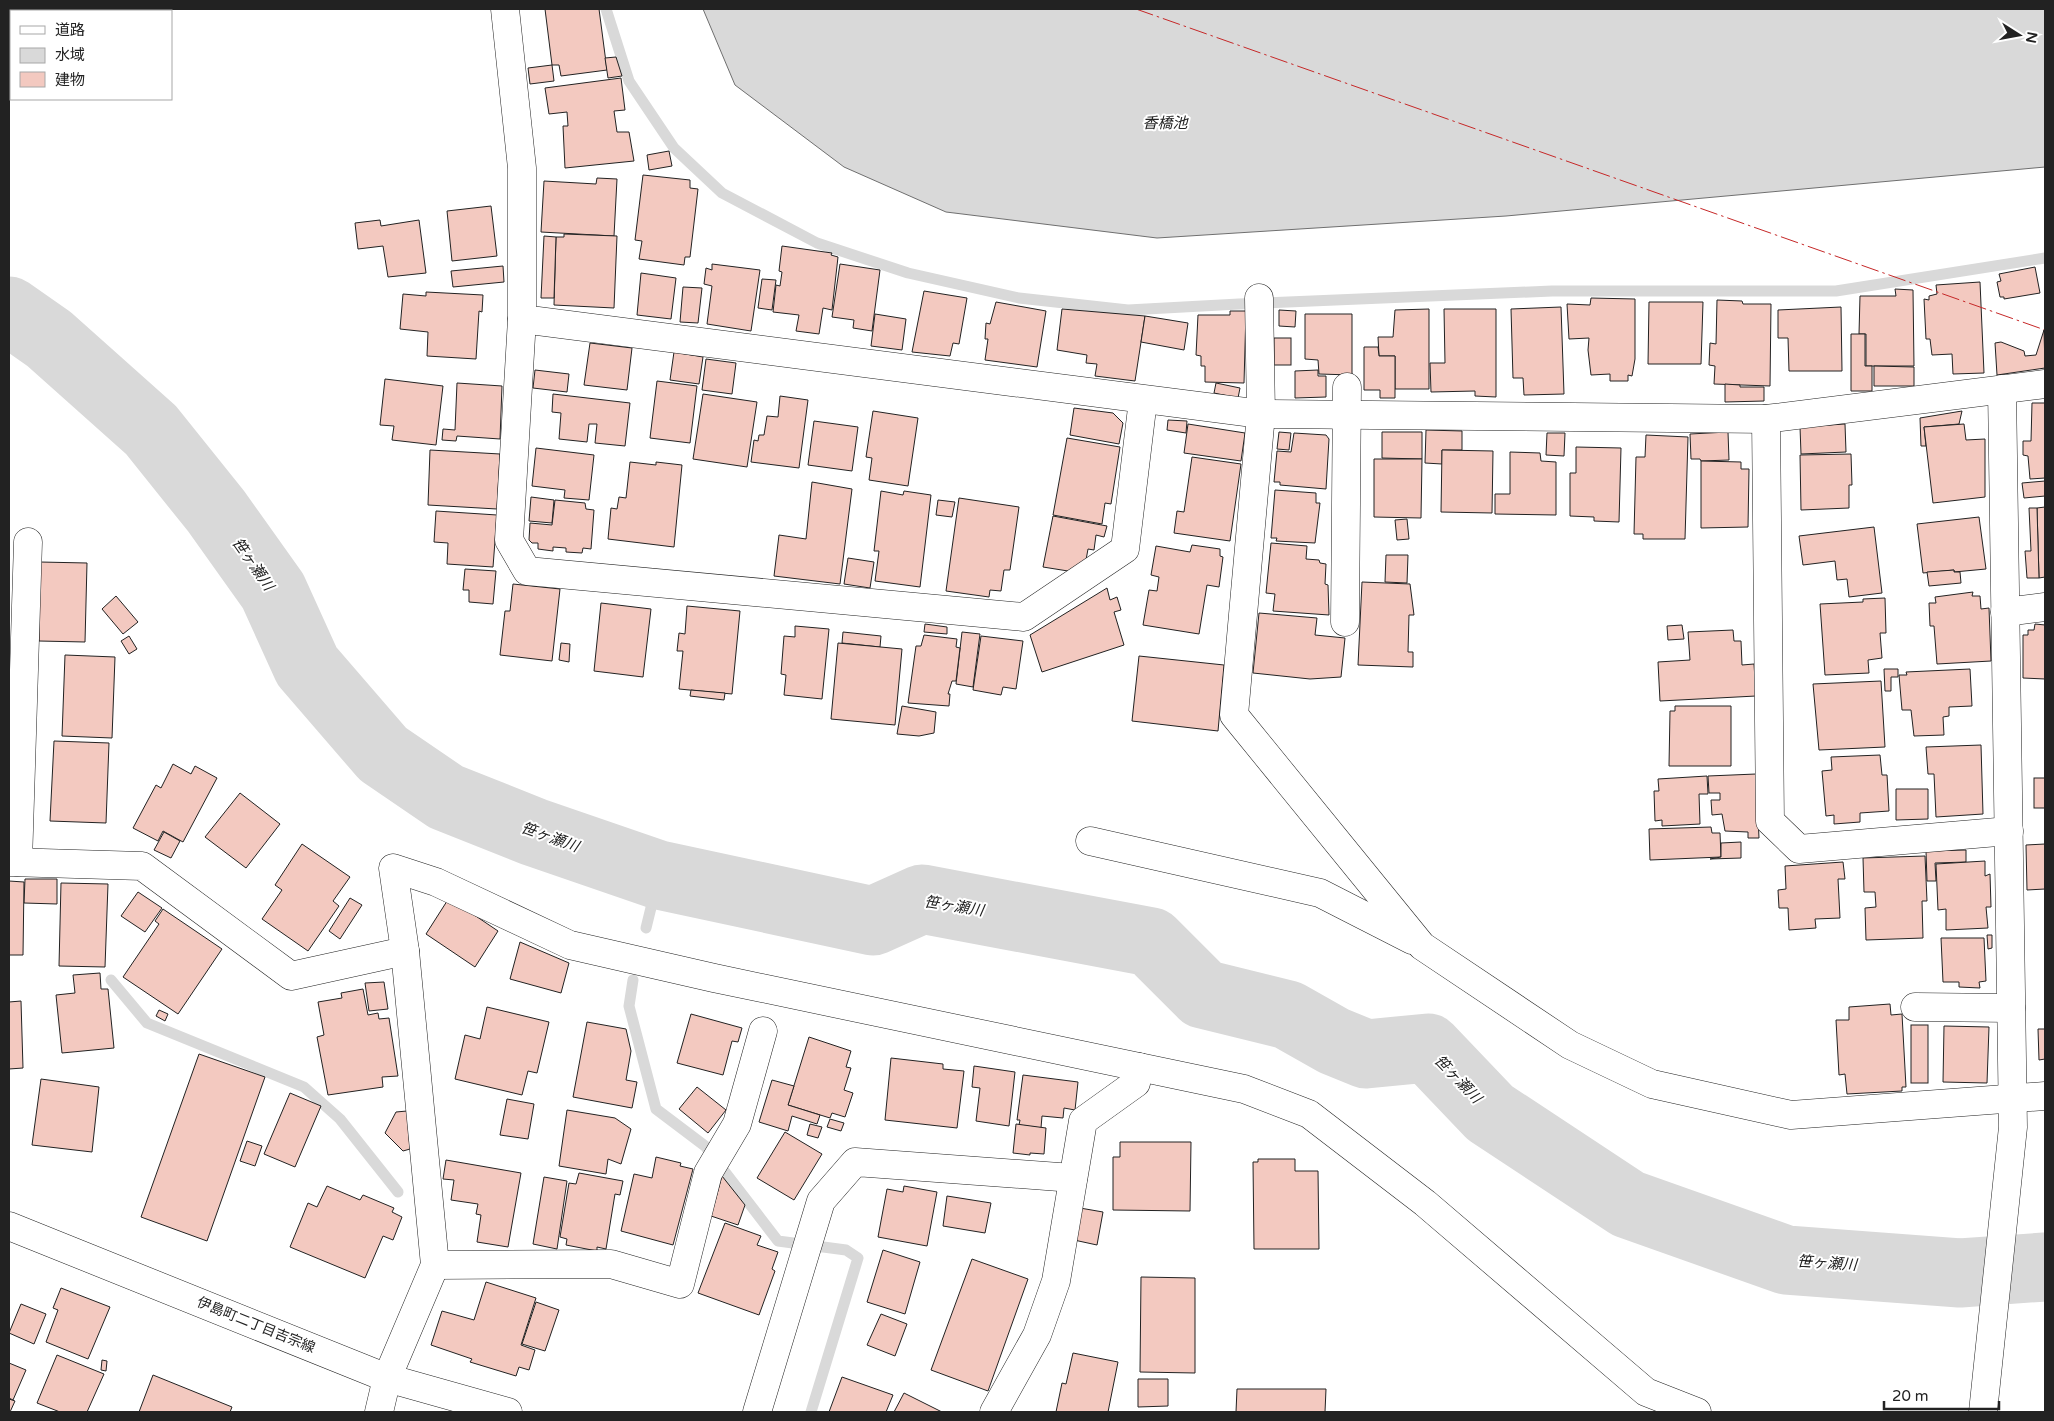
<svg xmlns="http://www.w3.org/2000/svg" width="2054" height="1421" font-family="'Varela Round','Noto Sans JP',sans-serif">
<style>
.water{fill:#d9d9d9;stroke:#6f6f6f}
.lines{fill:none;stroke-linecap:round;stroke-linejoin:round}
.stream{stroke:#d9d9d9;stroke-width:11}
.river{stroke:#d9d9d9;stroke-width:69}
.building{fill:#f3c9c0;stroke:#222}
.street-casing{stroke:#222;stroke-width:29}
.secondary-casing{stroke:#222;stroke-width:29}
.street{stroke:#fff;stroke-width:28}
.secondary{stroke:#fff;stroke-width:28}
.power{stroke:#c62828;stroke-width:1;stroke-dasharray:18 4 2.5 4;stroke-linecap:butt}
.labels{text-anchor:middle;dominant-baseline:central;stroke-width:4;stroke-linejoin:round;paint-order:stroke}
.street-label{font-size:14px;fill:#222;stroke:#fff}
.water-label{font-size:15px;font-style:italic;fill:#222;stroke:#fff}
</style>
<rect width="100%" height="100%" fill="#fff"/>
<path class="water" d="M703,9h1342v158l-539,49 -349,22 -211,-26 -102,-45 -109,-82z"/>
<g class="lines">
<g class="stream">
<path d="M606,9l23,72 45,67 48,45 95,50 91,30 111,25 109,12 111,-6 313,-13h284l209,-33"/>
<path d="M646,928l13,-53"/>
<path d="M111,980l36,43 157,64 36,32 58,73"/>
<path d="M633,980l-4,26 27,103 49,37 73,95 68,9 12,8 -47,154"/>
</g>
<path class="river" d="M9,311l40,28 102,91 65,81 57,80 34,75 76,88 63,43 88,35 125,43 214,46 49,-22 229,43 52,52 85,21 46,26 32,13 62,-6 62,65 138,91 158,56 174,13 85,-6"/>
</g>
<g class="building">
<path d="M545,9h54l8,61 -46,6 -2,-11h-7z"/>
<path d="M616,57l6,19 -14,2 -3,-20z"/>
<path d="M552,65l2,16 -24,3 -2,-16z"/>
<path d="M621,78l4,32 -11,1 3,21h12l5,29 -69,7 -2,-42h5l-1,-14 -18,2 -4,-26z"/>
<path d="M669,151l3,15 -23,4 -2,-15z"/>
<path d="M643,175l47,5v8l8,1 -8,68h-5l-1,8 -45,-6 3,-18 -7,-1z"/>
<path d="M597,178l20,1 -3,57 -73,-4 3,-51 52,3z"/>
<path d="M491,206l6,50 -45,5 -5,-50z"/>
<path d="M380,220l1,6 38,-6 7,53 -38,4 -5,-31 -25,3 -3,-26z"/>
<path d="M564,234l53,2 -3,72 -60,-3 2,-68h8z"/>
<path d="M544,236l12,1 -2,61h-13z"/>
<path d="M782,246l50,7 -1,2 7,2 -6,53 -9,-2 -4,26 -23,-3 3,-16 -26,-3 3,-27 4,1 2,-14 -3,-1z"/>
<path d="M712,264l48,6 -9,61 -44,-7 5,-38 -8,-2 2,-16 6,2z"/>
<path d="M840,264l40,6 -8,61 -19,-3 1,-8 -22,-3z"/>
<path d="M503,266l1,16 -51,5 -2,-16z"/>
<path d="M2035,267l5,26 -36,6v-2h-4l-3,-15 4,-1 -2,-7z"/>
<path d="M641,273l35,5 -5,41 -34,-4z"/>
<path d="M762,279l14,1 -4,30 -14,-2z"/>
<path d="M1980,282l4,91 -31,1 -1,-20 -20,1 -2,-16h-4l-2,-40 5,1v-4l8,-2 -1,-9z"/>
<path d="M683,287l19,1 -4,35 -18,-1z"/>
<path d="M1895,289l18,1 1,76h-48v-32h-7l1,-38h36z"/>
<path d="M924,291l43,7 -8,46 -6,-1 -3,13 -38,-4z"/>
<path d="M426,292l57,3 -1,17 -3,-1 -3,48 -49,-3 1,-24 -28,-3 3,-35 23,2z"/>
<path d="M1591,298l44,1v60l-3,17 -4,-1v6h-18v-7l-19,1 -3,-25 1,-12 -20,1 -2,-35 23,1z"/>
<path d="M1717,300l25,1 1,3h28l-1,82 -56,-2 1,-18 -6,-1 1,-22 6,1z"/>
<path d="M996,302l50,9 -9,56 -52,-7 3,-21h-3l1,-16 4,1z"/>
<path d="M1649,302h54l-2,62h-53z"/>
<path d="M1561,307l3,87 -40,1 -1,-17h-10l-2,-69z"/>
<path d="M1841,307l1,64h-53l-1,-33h-10v-28z"/>
<path d="M1062,309l83,7 -10,65 -40,-5 2,-12 -11,-1 1,-8 -30,-5z"/>
<path d="M1429,309v80h-34v-33h-16l-1,-19h15l2,-27z"/>
<path d="M1444,309h52v88l-21,-1v-5l-44,1 -1,-29h15z"/>
<path d="M1279,310l17,1 -1,16 -16,-1z"/>
<path d="M1230,311h16l-2,72 -39,-1v-16h-4v-10l-5,-1 2,-40h32z"/>
<path d="M875,314l31,5 -4,31 -31,-4z"/>
<path d="M1305,314h47v61l-33,-1 -1,-14 -13,-1z"/>
<path d="M1145,316l43,7 -4,27 -43,-8z"/>
<path d="M2044,330l1,38 -48,7 -2,-32 6,-1 23,9 1,5 11,-1z"/>
<path d="M1851,334h14v32h7v25h-21z"/>
<rect x="1274" y="338" width="17" height="27"/>
<path d="M590,343l42,5 -5,42 -43,-5z"/>
<path d="M1364,347h14l1,9h16v42h-15v-8h-16z"/>
<path d="M674,352l29,5 -4,27 -29,-4z"/>
<path d="M706,359l30,4 -4,31 -30,-4z"/>
<path d="M1874,366l40,1v19h-40z"/>
<path d="M535,370l34,4 -2,18 -34,-4z"/>
<path d="M1318,370v6h8v21l-31,1v-27z"/>
<path d="M385,379l58,7 -7,59 -44,-5 2,-14 -14,-1z"/>
<path d="M657,381l40,5 -7,57 -40,-5z"/>
<path d="M457,383l45,3 -2,53 -43,-3 -1,5 -14,-1 1,-11 12,1z"/>
<path d="M1216,383l24,5 -2,10 -24,-5z"/>
<path d="M1725,384l15,1v2h24v14l-39,1z"/>
<path d="M553,394l77,9 -5,43 -30,-3 2,-19h-8l-2,18 -28,-3 2,-26 -9,-1z"/>
<path d="M703,394l54,8 -10,65 -54,-8z"/>
<path d="M780,396l28,4 -9,68 -48,-6 3,-22 4,1 1,-6h5l3,-19 11,1z"/>
<path d="M2032,403h13v75l-15,1 -2,-23 -5,-1v-14h8z"/>
<path d="M1074,408l39,5 10,10 -4,21 -49,-9z"/>
<path d="M873,411l45,7 -10,68 -39,-6 3,-22 -6,-1z"/>
<path d="M1962,411l-3,13 -35,3 2,19h-5l-1,-28z"/>
<path d="M1168,420l19,1 -1,12 -19,-3z"/>
<path d="M814,421l44,6 -6,44 -44,-6z"/>
<path d="M1188,424l57,9 -4,28 -57,-8z"/>
<path d="M1845,424l1,28 -45,2 -1,-27z"/>
<path d="M1964,424l2,16 19,-1v58l-52,6 -9,-76z"/>
<path d="M1426,430l36,1v19h-20v14l-17,-1z"/>
<path d="M1279,432l12,1 -2,17 -12,-1z"/>
<path d="M1382,432h40v27l-40,-1z"/>
<path d="M1728,432l1,28 -28,1 -1,-2h-9l-1,-25z"/>
<path d="M1294,433l32,2 3,4 -3,50 -46,-4v-3h-6l3,-31 14,1z"/>
<path d="M1547,433h18l-1,23 -18,-1z"/>
<path d="M1646,435l42,2 -3,102h-42v-5h-9l2,-77h9z"/>
<path d="M1067,438l53,9 -9,57 -6,-1 -3,21 -49,-9z"/>
<path d="M1576,447l45,1 -2,74 -25,-1v-4l-24,-1v-43h6z"/>
<path d="M536,448l58,7 -5,45 -25,-2 1,-8 -33,-4z"/>
<path d="M430,450l70,4 -3,55 -69,-4z"/>
<path d="M1442,450l51,1 -1,62 -51,-1z"/>
<path d="M1510,452l30,1 1,8 15,1v53l-61,-1v-20h15z"/>
<path d="M1851,454l1,31h-3v23l-48,2 -1,-55z"/>
<path d="M1192,457l49,7 -11,77 -56,-8 3,-22 7,1z"/>
<path d="M1374,459h48l-1,59 -47,-1z"/>
<path d="M1701,461l40,1v7h8l-1,58 -47,1z"/>
<path d="M630,462l26,3v-3l26,3 -8,82 -66,-8 3,-31 6,1 2,-12 7,1z"/>
<path d="M2045,481v15l-21,2 -2,-15z"/>
<path d="M812,482l40,7 -12,95 -66,-8 5,-41 27,4z"/>
<path d="M1275,490l41,3v10h4l-5,40 -39,-2 1,-3h-6z"/>
<path d="M881,491l22,4 1,-4 27,4 -11,92 -45,-6 4,-30h-5z"/>
<path d="M531,497l23,3 -2,23 -23,-2z"/>
<path d="M959,498l60,9 -9,63h-6l-3,21 -11,-1 -1,7 -43,-6z"/>
<path d="M555,500l30,3 1,6 8,1 -3,39 -8,-1 -1,5 -16,-1v-4l-13,-1v4l-15,-2v-6h-6l-3,-3 1,-17 22,2z"/>
<path d="M938,500l17,2 -3,15 -16,-2z"/>
<path d="M2045,507v70l-6,1 -2,-70z"/>
<path d="M2029,508h8l2,70h-12l-2,-27h6z"/>
<path d="M436,511l61,4 -4,52 -46,-3 1,-21 -14,-1z"/>
<path d="M1053,516l54,10 -3,11 -8,-2 -2,15 -6,-1 -2,11 -18,11 -25,-4z"/>
<path d="M1979,517l7,52 -32,3v-2l-31,3 -6,-49z"/>
<path d="M1407,519l2,20 -12,1 -2,-20z"/>
<path d="M1874,527l8,66 -33,4 -2,-18 -10,1 -2,-19 -32,4 -4,-29z"/>
<path d="M1271,543l36,3 -1,13 13,1 1,3 6,1 -1,20 3,1 1,30 -56,-4 2,-17 -9,-1z"/>
<path d="M1192,545l28,4v7l3,1 -4,30 -12,-2 -8,49 -56,-9 6,-35 8,1 2,-14 -8,-2 5,-29 34,6z"/>
<path d="M1386,555h22l-1,28 -22,-1z"/>
<path d="M848,558l26,4 -4,26 -26,-4z"/>
<path d="M40,562l47,1 -2,79 -46,-1z"/>
<path d="M465,569l31,2 -3,33 -24,-2v-12h-6z"/>
<path d="M1954,570v2h6l1,11 -32,3 -2,-14z"/>
<path d="M1362,582l48,2 4,31h-5l-1,37h5v15l-55,-2z"/>
<path d="M513,584l47,5 -8,72 -52,-6 5,-44h5z"/>
<path d="M1107,588l3,12 7,-3 4,13 -7,2 10,33 -82,27 -12,-37z"/>
<path d="M1973,592l-1,4h8l1,13 8,-1 2,53 -54,3 -3,-38h-4l-1,-23h7l-1,-6z"/>
<path d="M116,596l22,26 -15,12 -21,-25z"/>
<path d="M1885,598l1,35h-6l2,25 -14,2 1,13 -44,2 -5,-71 43,-2v-3z"/>
<path d="M601,603l50,6 -8,68 -49,-6z"/>
<path d="M687,606l53,5 -8,83 -53,-5 4,-38h-6l2,-18 6,1z"/>
<path d="M1259,613l58,5 -2,17 30,3 -4,39 -31,2 -57,-6z"/>
<path d="M925,624l22,3v7l-23,-2z"/>
<path d="M2035,624l10,1v54l-22,-1v-43h5v-5h6z"/>
<path d="M1682,625l2,14 -16,1 -1,-14z"/>
<path d="M795,626l34,3 -7,70 -38,-4 2,-20 -5,-1 3,-38 11,1z"/>
<path d="M1733,630l1,11h7l1,24 12,-1 2,32 -96,5 -2,-39 32,-2 -2,-28z"/>
<path d="M843,632l38,4 -1,11 -38,-4z"/>
<path d="M962,632l18,2 -7,53 -17,-3z"/>
<path d="M924,635l33,4 -1,8 4,1 -4,33h-4l-4,13h2l-1,12 -41,-3 8,-57h5z"/>
<path d="M129,636l8,13 -8,5 -8,-13z"/>
<path d="M981,636l42,5 -7,48 -13,-2 -2,8 -28,-5z"/>
<path d="M561,643l9,1 -1,18 -10,-2z"/>
<path d="M838,643l64,6 -7,76 -64,-6z"/>
<path d="M65,655l50,2 -3,81 -50,-2z"/>
<path d="M1139,656l85,9 -6,66 -86,-10z"/>
<path d="M1884,669h14v8h-7v14h-6z"/>
<path d="M1970,669l2,37 -23,1v9l-6,1 1,18 -30,1 -3,-26h-9l-3,-35h8l-1,-3z"/>
<path d="M1881,681l4,66 -66,3 -6,-66z"/>
<path d="M691,690l34,3 -1,7 -34,-4z"/>
<path d="M902,706l34,6 -2,21 -15,3 -22,-2z"/>
<path d="M1675,706h56v60h-62l1,-55h5z"/>
<path d="M54,741l55,2 -3,80 -56,-2z"/>
<path d="M1981,745l2,69 -47,3 -2,-43h-6l-2,-27z"/>
<path d="M1880,755l2,20h5l2,36 -29,2v9l-26,2v-9l-8,1 -4,-45 10,-1 -1,-13z"/>
<path d="M173,764l18,10 4,-8 22,12 -34,64 -20,-11 -5,10 -25,-13 23,-43 5,3z"/>
<path d="M1756,774l3,64h-11v-6l-23,-1 -3,-17 -10,1 -1,-15h9v-7h-11l-1,-17z"/>
<path d="M1707,776l1,18h-9l1,30 -38,2v-6l-7,1 -1,-30h5l-1,-12z"/>
<rect x="2034" y="778" width="11" height="30"/>
<path d="M1896,789h32v30l-32,1z"/>
<path d="M240,793l40,31 -34,44 -41,-31z"/>
<path d="M1711,827l1,6h8l1,24 -71,3 -1,-31z"/>
<path d="M164,832l16,9 -9,17 -17,-8z"/>
<path d="M1741,842v16l-31,1 11,-2v-14z"/>
<path d="M302,844l48,33 -17,24 6,5 -31,45 -46,-32 20,-29 -7,-5z"/>
<path d="M2045,844v45l-18,1 -1,-45z"/>
<path d="M1966,850v12l-31,1 1,18h-9l-1,-30z"/>
<path d="M1925,856l2,45h-5l1,37 -57,2 -1,-32 11,-1 -1,-15h-11l-1,-34z"/>
<path d="M1985,861v15l5,-2 1,33h-5l2,21 -42,2v-21l-8,1 -2,-46z"/>
<path d="M1843,862l2,17h-7l2,39 -25,1 1,9 -27,2 -1,-22h-9l-1,-18 8,-1 -1,-23z"/>
<path d="M25,879h32v25l-33,-1z"/>
<path d="M9,881l15,1 -1,73h-14z"/>
<path d="M61,883l47,1 -3,83 -46,-1z"/>
<path d="M138,892l24,16 -17,24 -24,-16z"/>
<path d="M350,898l12,7 -22,34 -11,-8z"/>
<path d="M449,898l49,33 -23,36 -49,-33z"/>
<path d="M163,909l59,40 -44,65 -55,-37 36,-53 -4,-3z"/>
<path d="M1987,935h5v13l-4,1z"/>
<path d="M1941,938h43l2,43 -7,1 1,6 -21,-1v-5h-16z"/>
<path d="M520,942l49,21 -8,30 -51,-14z"/>
<path d="M100,973l1,16h7l6,59 -52,5 -6,-58 19,-2 -2,-18z"/>
<path d="M384,982l4,27 -19,2 -4,-28z"/>
<path d="M363,989l5,26 10,-2 1,6 10,-1 9,58 -16,1 1,10 -55,8 -11,-58 7,-2 -6,-33 24,-4 -1,-5z"/>
<path d="M21,1001l2,67 -14,1v-67z"/>
<path d="M1890,1004l1,11 11,-1 4,73h-4v4l-55,3 -2,-20 -6,1 -3,-55h13v-13z"/>
<path d="M487,1007l62,15 -12,51 -9,-2 -6,24 -67,-16 10,-44 15,4z"/>
<path d="M159,1010l9,4 -3,7 -9,-5z"/>
<path d="M691,1014l51,14 -4,14 -6,-1 -9,34 -46,-12z"/>
<path d="M587,1022l39,7 5,22 -5,29 11,2 -5,26 -59,-11z"/>
<rect x="1911" y="1025" width="17" height="58"/>
<path d="M1944,1026l45,1 -2,56 -44,-1z"/>
<path d="M2038,1029h7v30l-6,1z"/>
<path d="M809,1037l42,14 -5,16 5,1 -7,22 9,3 -8,24 -13,-4 -2,5 -42,-13z"/>
<path d="M199,1054l66,23 -58,164 -66,-24z"/>
<path d="M891,1058l52,6v5l21,2 -7,57 -72,-8z"/>
<path d="M974,1066l41,6 -6,54 -33,-5 4,-33 -8,-1z"/>
<path d="M1023,1075l55,7 -3,28 -11,-2 -1,10 -21,-2 -1,12 -22,-3 1,-5h-3z"/>
<path d="M41,1079l58,8 -7,65 -60,-7z"/>
<path d="M772,1080l22,6 -6,19 32,10 -3,9 -25,-8 -4,15 -29,-9z"/>
<path d="M697,1087l29,23 -18,23 -29,-24z"/>
<path d="M290,1093l31,13 -26,61 -31,-13z"/>
<path d="M507,1099l27,5 -6,35 -28,-4z"/>
<path d="M567,1110l48,8 16,11 -10,35 -13,-5 -2,15 -47,-8z"/>
<path d="M407,1111l3,38 -7,2 -18,-18 11,-21z"/>
<path d="M830,1119l14,4 -3,8 -14,-4z"/>
<path d="M810,1124l12,3 -4,11 -11,-3z"/>
<path d="M1016,1124l30,4 -2,26 -14,-1v2l-17,-2z"/>
<path d="M785,1132l37,22 -28,46 -37,-22z"/>
<path d="M247,1141l15,5 -7,20 -15,-5z"/>
<path d="M1120,1142h71l-1,69 -77,-1v-53h7z"/>
<path d="M656,1157l25,6 -1,3 13,3 -20,76 -52,-14 13,-57 18,4z"/>
<path d="M1258,1159h37v12h23l1,78h-65l-1,-87h5z"/>
<path d="M446,1160l75,13 -13,74 -31,-5 4,-27 -5,-1 2,-10 -27,-4 3,-20 -11,-1z"/>
<path d="M579,1173l44,8 -3,14 -5,-1 -9,55 -9,-2v4l-31,-6 1,-6 -7,-2 9,-54 7,1z"/>
<path d="M722,1176l23,29 -7,20 -27,-9z"/>
<path d="M544,1177l23,4 -10,68 -24,-5z"/>
<path d="M327,1186l33,14 3,-5 31,13 -2,4 10,5 -9,23 -10,-4 -18,42 -75,-31 18,-44 9,4z"/>
<path d="M904,1186l33,6 -10,54 -49,-9 9,-48 16,3z"/>
<path d="M947,1196l44,7 -6,30 -42,-7z"/>
<path d="M1080,1208l23,4 -6,33 -23,-5z"/>
<path d="M725,1223l36,13 -4,9 21,7 -6,17 3,2 -16,44 -61,-22z"/>
<path d="M883,1250l37,12 -15,52 -38,-12z"/>
<path d="M972,1259l56,20 -40,112 -57,-21z"/>
<path d="M1141,1277l54,1v95l-55,-1z"/>
<path d="M486,1282l50,16 -15,47 14,5 -6,20 -10,-3 -3,9 -46,-14 2,-3 -41,-14 11,-34 32,9z"/>
<path d="M61,1288l49,19 -22,52 -42,-17 12,-32 -5,-2z"/>
<path d="M536,1302l23,8 -14,41 -23,-7z"/>
<path d="M21,1304l25,10 -12,30 -25,-11z"/>
<path d="M881,1314l26,10 -12,32 -28,-11z"/>
<path d="M1073,1353l45,9 -10,50h-52l6,-29 4,1z"/>
<path d="M57,1355l47,19 -17,38h-27l-23,-9z"/>
<path d="M102,1360l5,1 -1,10 -5,-1z"/>
<path d="M9,1363l17,7 -13,30 -4,-2z"/>
<path d="M153,1375l79,32 -2,5h-91z"/>
<path d="M842,1377l51,18 -7,17h-57z"/>
<path d="M1138,1379h30v27l-30,1z"/>
<path d="M1237,1389h89l-1,23h-89z"/>
<path d="M904,1393l38,19h-48z"/>
<path d="M9,1399l6,2 -5,11h-1z"/>
</g>
<g class="lines">
<defs>
<g id="street">
<path d="M505,9l17,159v151l739,95 505,5 279,-35"/>
<path d="M1259,298l2,116 -27,301 188,231 148,99 82,39 139,31 254,-19"/>
<path d="M522,319l-13,221 18,31 497,46 101,-68 18,-149"/>
<path d="M1766,419l4,402 29,28 210,-18"/>
<path d="M2005,612l40,-5"/>
<path d="M1345,622l2,-235"/>
<path d="M1090,841l230,52 92,47"/>
<path d="M9,862l133,4 149,110 114,-25"/>
<path d="M18,862l10,-320"/>
<path d="M1915,1007l96,1"/>
<path d="M435,1265l176,-1 69,20 28,-111 29,-49 26,-93"/>
<path d="M379,1412l8,-34 48,-113 -30,-314 -12,-83 43,14 134,63 144,33 530,111 65,25 116,89 221,189 51,20"/>
<path d="M757,1412l64,-211 34,-39 218,16"/>
<path d="M994,1412l43,-77 19,-54 27,-160 53,-38 3,-16"/>
<path d="M1983,1412l30,-285 -11,-738"/>
</g>
<path id="secondary" d="M9,1226l378,152 121,34"/>
</defs>
<use href="#street" class="street-casing"/>
<use href="#secondary" class="secondary-casing"/>
<use href="#street" class="street"/>
<use href="#secondary" class="secondary"/>
<path class="power" d="M1136,9l909,321"/>
</g>
<g class="labels">
<g class="street-label">
<text transform="translate(256 1325) rotate(22)">伊島町二丁目吉宗線</text>
</g>
<g class="water-label">
<text x="1165" y="123">香橋池</text>
<text transform="translate(253 564) rotate(55)">笹ヶ瀬川</text>
<text transform="translate(550 837) rotate(20)">笹ヶ瀬川</text>
<text transform="translate(954 906) rotate(9)">笹ヶ瀬川</text>
<text transform="translate(1458 1079) rotate(46)">笹ヶ瀬川</text>
<text transform="translate(1827 1263) rotate(4)">笹ヶ瀬川</text>
</g>
</g>
<rect width="2054" height="1421" fill="none" stroke="#222222" stroke-width="20"/>
<rect x="10" y="10" width="162" height="90" fill="#ffffff" stroke="#a7a7a7"/>
<rect x="20" y="26" width="25" height="8" fill="#ffffff" stroke="#a7a7a7"/>
<text x="55" y="35" font-size="15" fill="#222222">道路</text>
<rect x="20" y="48" width="25" height="15" fill="#d9d9d9" stroke="#a7a7a7"/>
<text x="55" y="60" font-size="15" fill="#222222">水域</text>
<rect x="20" y="72" width="25" height="15" fill="#f3c9c0" stroke="#a7a7a7"/>
<text x="55" y="85" font-size="15" fill="#222222">建物</text>
<g transform="translate(2019 35) rotate(101)" stroke="#ffffff" stroke-width="4" paint-order="stroke">
<path d="M0-4L9 19L0 12L-9 19Z" fill="#222222"/>
<text y="-8" font-size="14" font-weight="bold" text-anchor="middle" fill="#222222">N</text>
</g>
<path d="M1884 1401v8h115v-8" fill="none" stroke="#222222" stroke-width="2.5"/>
<text x="1892" y="1401" font-size="15" fill="#222222" stroke="#ffffff" stroke-width="4" paint-order="stroke">20 m</text>
</svg>
